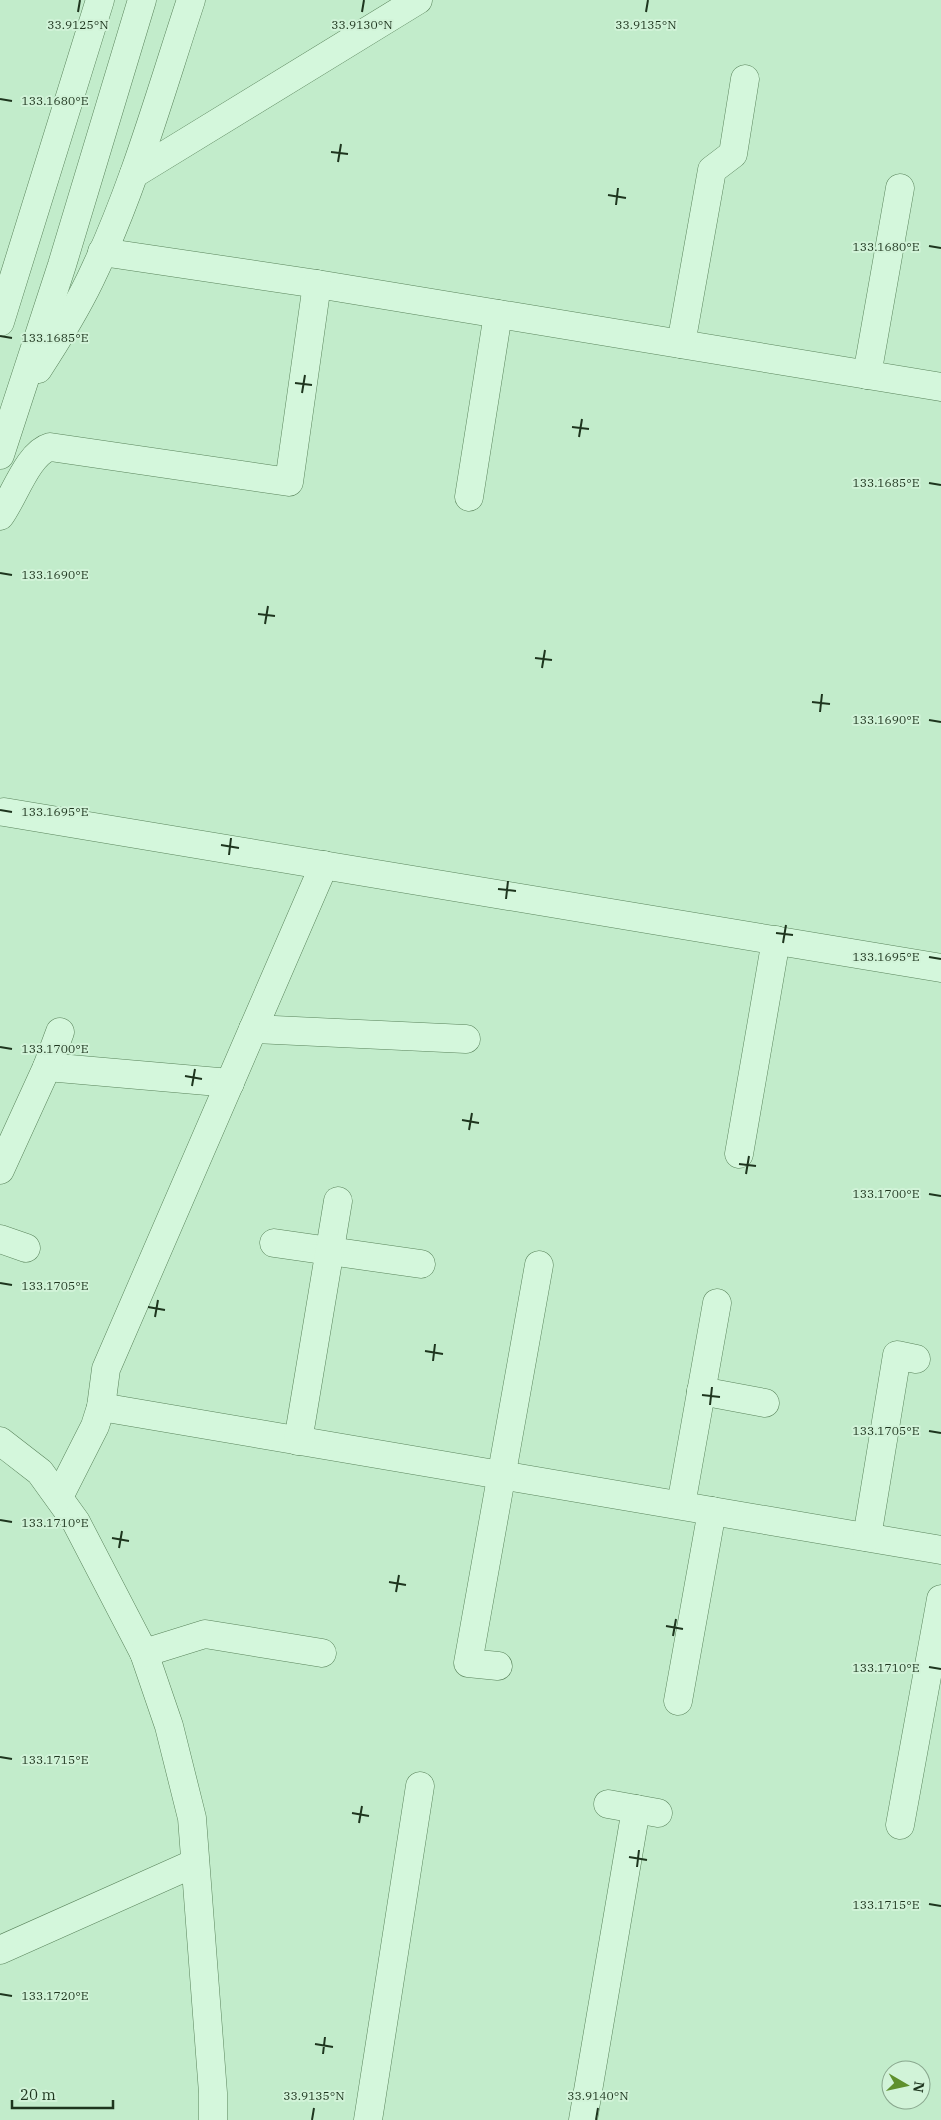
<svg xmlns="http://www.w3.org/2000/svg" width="941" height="2120" font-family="'IBM Plex Serif',serif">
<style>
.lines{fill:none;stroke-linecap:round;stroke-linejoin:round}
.minor-casing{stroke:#5a845c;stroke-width:29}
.minor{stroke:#d4f7dc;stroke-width:28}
.ticks{fill:none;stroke:#1e351e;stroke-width:2}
.ticks-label{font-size:12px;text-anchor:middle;fill:#1e351e;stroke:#d1f3d8;stroke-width:4;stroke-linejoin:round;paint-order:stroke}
</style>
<rect width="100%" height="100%" fill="#c2eccb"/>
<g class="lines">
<defs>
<g id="minor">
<path d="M134,174l284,-174"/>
<path d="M102,252l215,32 624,103"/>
<path d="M0,322l100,-322"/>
<path d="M681,344l31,-174 21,-16 12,-75"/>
<path d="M38,369c19,-29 37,-58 52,-89 43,-89 70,-186 101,-280"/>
<path d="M867,375l33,-187"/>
<path d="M0,455l62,-190 80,-265"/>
<path d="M469,497l29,-183"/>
<path d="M0,516c14,-19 28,-63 50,-69l239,35 28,-198"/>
<path d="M4,812l937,156"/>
<path d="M253,1029l213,10"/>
<path d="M47,1067l183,16"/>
<path d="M739,1154l37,-214"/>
<path d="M0,1170l47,-103 13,-35"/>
<path d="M0,1239l26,9"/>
<path d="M274,1243l147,21"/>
<path d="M701,1391l64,12"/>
<path d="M101,1407l840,143"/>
<path d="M0,1441l40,31 36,50 68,131 25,73 23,92 21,275v27"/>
<path d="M298,1441l40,-240"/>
<path d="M59,1497l36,-71 6,-19 5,-38 218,-504"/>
<path d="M681,1505l36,-202"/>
<path d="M867,1537l30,-182 19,4"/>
<path d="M144,1653l61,-19 117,19"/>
<path d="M498,1666l-30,-3 71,-398"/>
<path d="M678,1701l34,-190"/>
<path d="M608,1804l50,9"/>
<path d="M900,1825l41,-226"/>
<path d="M0,1950l195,-87"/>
<path d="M368,2120l52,-334"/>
<path d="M583,2120l53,-311"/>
</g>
</defs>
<use href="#minor" class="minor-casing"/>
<use href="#minor" class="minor"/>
</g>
<path class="ticks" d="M78,12l2,-12M362,12l2,-12M646,12l2,-12M0,99l12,2M331,152l17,2M338,162l3,-18M608,195l18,3M616,205l2,-17M929,246l12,2M0,336l12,2M295,383l17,2M302,393l3,-18M572,427l17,2M579,437l3,-18M929,483l12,2M0,573l12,2M258,614l17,2M265,624l3,-18M535,658l17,2M542,668l3,-18M812,702l18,2M820,712l2,-18M929,720l12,2M0,810l12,2M221,845l18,3M229,855l2,-17M498,889l18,2M506,899l2,-18M776,933l17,2M783,943l3,-18M929,957l12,2M0,1047l12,2M185,1076l17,3M192,1086l3,-17M462,1120l17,3M469,1130l3,-17M739,1164l17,2M746,1174l3,-18M929,1194l12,2M0,1283l12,2M148,1307l17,3M155,1317l3,-17M425,1351l18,3M433,1361l2,-17M702,1395l18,2M710,1405l2,-18M929,1431l12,2M0,1520l12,2M112,1538l17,3M119,1548l3,-17M389,1582l17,3M396,1592l3,-17M666,1626l17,3M673,1636l3,-17M929,1667l12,2M0,1757l12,2M352,1813l17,3M359,1823l3,-17M629,1857l18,3M637,1867l2,-17M929,1904l12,2M0,1994l12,2M315,2044l18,3M323,2054l2,-17M312,2120l2,-12M596,2120l2,-12"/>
<g class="ticks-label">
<text x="78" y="29">33.9125°N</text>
<text x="362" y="29">33.9130°N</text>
<text x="646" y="29">33.9135°N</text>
<text x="55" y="105">133.1680°E</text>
<text x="886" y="251">133.1680°E</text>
<text x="55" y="342">133.1685°E</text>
<text x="886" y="487">133.1685°E</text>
<text x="55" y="579">133.1690°E</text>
<text x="886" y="724">133.1690°E</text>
<text x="55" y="816">133.1695°E</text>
<text x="886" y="961">133.1695°E</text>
<text x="55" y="1053">133.1700°E</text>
<text x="886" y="1198">133.1700°E</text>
<text x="55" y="1290">133.1705°E</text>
<text x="886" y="1435">133.1705°E</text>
<text x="55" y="1527">133.1710°E</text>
<text x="886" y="1672">133.1710°E</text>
<text x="55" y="1764">133.1715°E</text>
<text x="886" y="1909">133.1715°E</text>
<text x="55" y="2000">133.1720°E</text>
<text x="314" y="2100">33.9135°N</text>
<text x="598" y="2100">33.9140°N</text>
</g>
<g transform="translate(906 2085) rotate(99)"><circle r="24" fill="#d1f3d8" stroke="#89a78e"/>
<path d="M0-4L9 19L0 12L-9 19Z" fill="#5f902d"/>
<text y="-8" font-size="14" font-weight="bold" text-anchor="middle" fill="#1e351e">N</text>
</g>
<path d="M12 2100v8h101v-8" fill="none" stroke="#1e351e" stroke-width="2.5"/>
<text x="20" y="2100" font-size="15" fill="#1e351e" stroke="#d1f3d8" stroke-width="4" paint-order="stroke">20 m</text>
</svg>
